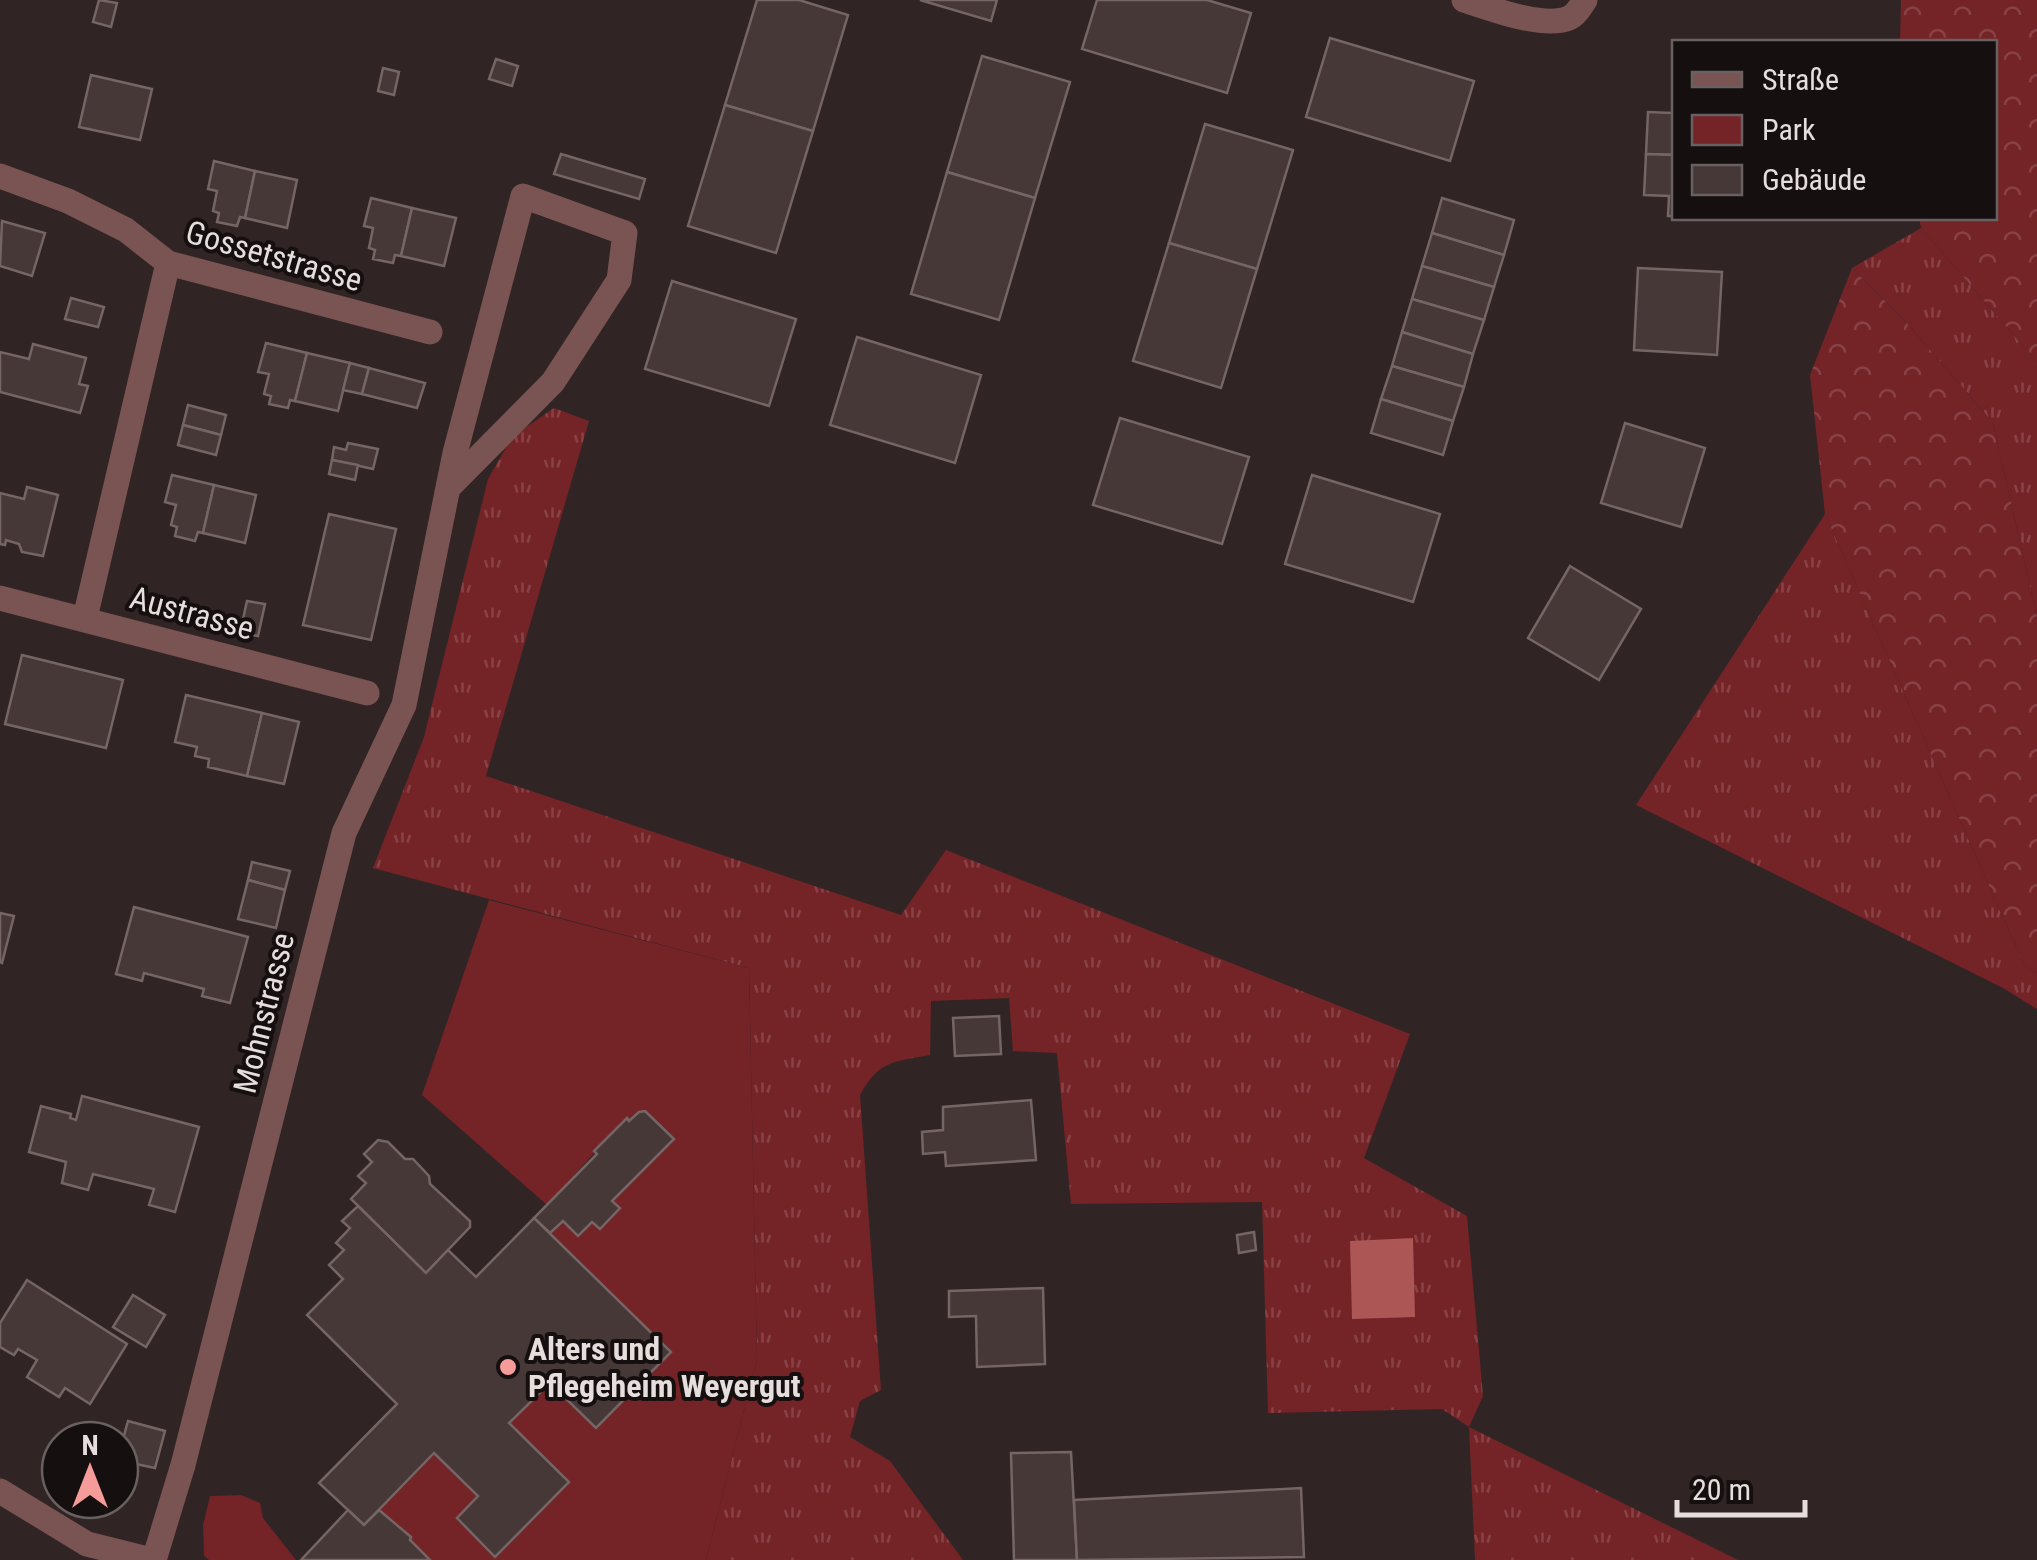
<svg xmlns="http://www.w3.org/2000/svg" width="2037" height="1560" font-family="'Roboto Condensed',sans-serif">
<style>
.grass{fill:url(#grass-tufts)}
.forest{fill:url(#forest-crowns)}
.green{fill:#742327}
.water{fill:#ad5656}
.building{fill:#463837;stroke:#756565;stroke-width:2.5}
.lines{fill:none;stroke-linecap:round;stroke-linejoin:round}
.street{stroke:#7a5452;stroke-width:25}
.poi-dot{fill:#f59b99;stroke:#150f0f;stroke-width:4}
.labels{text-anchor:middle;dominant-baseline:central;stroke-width:8;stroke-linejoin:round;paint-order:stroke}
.street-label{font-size:32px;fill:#e6dddd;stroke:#150f0f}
.poi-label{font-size:32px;font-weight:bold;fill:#e6dddd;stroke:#150f0f;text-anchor:start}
</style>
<defs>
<pattern id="grass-tufts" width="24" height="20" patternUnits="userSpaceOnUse" patternTransform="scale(2.5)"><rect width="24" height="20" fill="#742327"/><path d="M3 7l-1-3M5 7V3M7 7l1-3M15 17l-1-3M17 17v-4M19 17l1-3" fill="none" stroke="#884246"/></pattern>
<pattern id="forest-crowns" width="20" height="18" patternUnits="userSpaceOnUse" patternTransform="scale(2.5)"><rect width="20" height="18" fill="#742327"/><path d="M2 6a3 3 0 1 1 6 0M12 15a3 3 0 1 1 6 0" fill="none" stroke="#884246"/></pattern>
</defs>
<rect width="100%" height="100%" fill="#312424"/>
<g class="grass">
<path d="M1921,228l116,134v255l-44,-194 -87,-101 -54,-54z"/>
<path d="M554,408l35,13 -103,355 415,139 45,-65 464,184 -46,124 103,58 16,180 -14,31 269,133h-263l-6,-133 -27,-18 -174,4 -6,-211 -191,2 -14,-151 -44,-2 -4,-53 -78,3 -1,54c-36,7 -51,5 -70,40l21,295 -21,11 -10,36 40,24 73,99h-257l51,-201 -8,-391 -376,-100 51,-131 64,-258 24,-42z"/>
<path d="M1825,514l199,451 13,8v36l-34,-21 -367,-183z"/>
</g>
<g class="forest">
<path d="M1901,0h136v362l-116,-134 -2,-10h75v-176h-94z"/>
<path d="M1852,268l54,54 87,101 44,194v356l-13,-8 -199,-451 -15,-139z"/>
</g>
<g class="green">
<path d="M489,900l260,68 8,391 -51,201h-276l-20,-20 1,-3 -32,-27 55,-57 44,43 -21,22 37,38 75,-74 -60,-59 41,-40 121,-31 -121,-119 13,-12 15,15 14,-14 8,7 19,-20 -7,-8 62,-63 -29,-27 -6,1 -10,9 -3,-3 -79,87 -125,-110z"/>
<path d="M241,1495l19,8 3,15 33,42h-87l-5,-4 -1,-31 7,-29z"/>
</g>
<path class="water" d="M1413,1238l2,79 -63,2 -2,-78z"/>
<g class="building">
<path d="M99,0l18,3 -6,24 -18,-5z"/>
<path d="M757,0h42l49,15 -35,116 -88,-26z"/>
<path d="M920,0h77l-6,21z"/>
<path d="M1097,0h110l44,13 -24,80 -145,-44z"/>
<path d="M1330,38l144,43 -24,80 -144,-44z"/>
<path d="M982,56l88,26 -35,116 -88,-26z"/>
<path d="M496,59l22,7 -6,20 -23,-7z"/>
<path d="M383,68l16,4 -5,23 -16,-4z"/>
<path d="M91,75l61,14 -12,51 -61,-13z"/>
<path d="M1674,92v63l-28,-1 2,-42 25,1z"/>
<path d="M725,105l88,26 -37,122 -88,-27z"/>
<path d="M1205,124l88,26 -36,119 -88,-26z"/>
<path d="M561,154l84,25 -6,20 -85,-25z"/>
<path d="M1646,154l28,1v61h-6l1,-20 -25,-1z"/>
<path d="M214,161l41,10 -10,47 -5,-1 -3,9 -20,-4 2,-9 -6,-2 4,-20 -9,-2z"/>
<path d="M255,171l42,9 -10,48 -42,-10z"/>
<path d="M947,172l88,26 -36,122 -88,-26z"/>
<path d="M371,198l41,10 -11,48 -6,-1 -2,8 -20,-4 2,-9 -6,-2 4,-20 -9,-2z"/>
<path d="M1442,198l72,22 -10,35 -72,-22z"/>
<path d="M412,208l44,10 -12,48 -43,-10z"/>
<path d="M2,221l43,12 -13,43 -32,-10z"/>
<path d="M1432,233l72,22 -10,32 -72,-21z"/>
<path d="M1169,243l88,26 -36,119 -88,-27z"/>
<path d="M1422,266l72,21 -10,33 -72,-21z"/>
<path d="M1638,268l84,4 -5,83 -83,-5z"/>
<path d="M672,281l124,38 -27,87 -124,-37z"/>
<path d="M71,298l33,9 -6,20 -33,-8z"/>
<path d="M1412,299l72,21 -11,34 -71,-22z"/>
<path d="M1402,332l71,22 -9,33 -72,-21z"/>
<path d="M857,337l124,38 -26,88 -125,-38z"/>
<path d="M266,343l41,10 -12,48 -5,-1 -2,8 -19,-4 2,-8 -7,-2 5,-20 -11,-2z"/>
<path d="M33,344l53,14 -7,26 9,2 -8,27 -80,-21v-40l29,7z"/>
<path d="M307,353l43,10 -12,48 -43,-10z"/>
<path d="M350,363l19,5 -7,26 -19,-4z"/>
<path d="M1392,366l72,21 -11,34 -72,-22z"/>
<path d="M369,368l56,15 -8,25 -55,-14z"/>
<path d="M1381,399l72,22 -10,34 -72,-22z"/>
<path d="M188,405l38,10 -5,20 -38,-10z"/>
<path d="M1120,418l129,39 -27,87 -129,-39z"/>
<path d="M1625,423l80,25 -24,79 -80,-24z"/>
<path d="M183,425l38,10 -5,20 -38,-10z"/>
<path d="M348,443l30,6 -5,20 -41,-9 2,-13 12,3z"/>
<path d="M332,460l26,5 -3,15 -26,-6z"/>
<path d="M172,475l42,10 -11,48 -5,-1 -3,9 -20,-5 2,-9 -6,-2 5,-20 -11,-3z"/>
<path d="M1312,475l128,39 -27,88 -128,-38z"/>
<path d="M214,485l42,10 -11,48 -42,-10z"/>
<path d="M27,487l31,8 -15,61 -21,-4 -3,-8 -13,-4 -1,5 -5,-1v-51l24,6z"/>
<path d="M329,514l67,15 -25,111 -68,-15z"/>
<path d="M1570,566l71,43 -42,71 -71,-42z"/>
<path d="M247,601l18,3 -7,32 -18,-3z"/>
<path d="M22,655l101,25 -17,68 -101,-24z"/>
<path d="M186,695l76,18 -15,63 -39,-9 1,-8 -14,-3 2,-9 -22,-5z"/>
<path d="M262,713l37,9 -15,62 -37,-8z"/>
<path d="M252,862l38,9 -5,19 -37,-10z"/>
<path d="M248,880l37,10 -9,38 -38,-9z"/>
<path d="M134,907l114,30 -18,66 -28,-7 2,-7 -60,-16 -2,8 -26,-7z"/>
<path d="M0,913l14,3 -12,47 -2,-1z"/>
<path d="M999,1016l2,38 -46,2 -2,-38z"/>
<path d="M82,1096l117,31 -24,85 -26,-7 5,-16 -61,-15 -5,16 -26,-7 4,-21 -37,-10 12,-46 30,8 -1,4 6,2z"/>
<path d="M1031,1100l5,60 -90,6 -1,-14 -22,2 -1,-22 21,-2v-23z"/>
<path d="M645,1111l29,28 -62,62 8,7 -20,21 -8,-7 -14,14 -15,-15 -13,12 -16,-15 63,-64 -3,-3 33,-33 2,3 10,-9z"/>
<path d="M378,1140l10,2 17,17h8l16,17 1,8 40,37v6l-44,46 -75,-74 15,-16 -8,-7 14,-14 -8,-8z"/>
<path d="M358,1206l68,67 22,-23 28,27 58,-59 137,134 -75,76 -46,-45 -41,40 60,59 -74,75 -38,-39 21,-22 -44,-43 -70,72 -45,-42 78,-79 -90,-89 36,-36 -14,-14 15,-15 -8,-7 14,-15 -8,-7z"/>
<path d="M1254,1232l2,18 -17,3 -2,-18z"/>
<path d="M27,1280l100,64 -37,60 -25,-16 -6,9 -32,-20 10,-17 -19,-11 -4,6 -14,-8v-24z"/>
<path d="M1043,1288l2,76 -68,3 -1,-51 -27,1v-26z"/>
<path d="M133,1295l32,20 -19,32 -33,-20z"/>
<path d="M128,1421l37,10 -10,37 -19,-4 -4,18 -12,-3v-29z"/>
<path d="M1071,1452l6,108h-63l-3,-107z"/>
<path d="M1301,1488l3,69 -227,3 -3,-60z"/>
<path d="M348,1510l16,15 15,-15 32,27 -1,3 20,20h-129z"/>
</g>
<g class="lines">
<g class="street">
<path d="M1464,0c25,8 80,29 105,18 7,-3 12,-12 16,-18"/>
<path d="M0,176l68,25 58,29 42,33 262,69"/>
<path d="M0,598l367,95"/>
<path d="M85,618l83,-355"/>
<path d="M0,1491l87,53 64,16"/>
<path d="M154,1560l29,-95 161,-632 60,-128 51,-252 68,-257 102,37 -6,47 -66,102 -104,105"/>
</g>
</g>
<circle class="poi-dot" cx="508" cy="1367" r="10"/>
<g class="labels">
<g class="street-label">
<text transform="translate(274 256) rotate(16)">Gossetstrasse</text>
<text transform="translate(192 613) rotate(15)">Austrasse</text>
<text transform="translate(264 1013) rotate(-76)">Mohnstrasse</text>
</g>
<g class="poi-label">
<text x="528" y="1349">Alters und<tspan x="528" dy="37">Pflegeheim Weyergut</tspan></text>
</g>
</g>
<rect x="1672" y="40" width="325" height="180" fill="#150f0f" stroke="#696161" stroke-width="2.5"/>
<rect x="1692" y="72" width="50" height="15" fill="#7a5452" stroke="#696161" stroke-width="2.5"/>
<text x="1762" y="90" font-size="30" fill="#e6dddd">Straße</text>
<rect x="1692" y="115" width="50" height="30" fill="#742327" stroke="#696161" stroke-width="2.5"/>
<text x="1762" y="140" font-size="30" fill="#e6dddd">Park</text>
<rect x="1692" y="165" width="50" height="30" fill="#463837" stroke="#696161" stroke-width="2.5"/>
<text x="1762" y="190" font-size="30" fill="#e6dddd">Gebäude</text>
<g transform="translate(90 1470)"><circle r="48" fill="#150f0f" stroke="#696161" stroke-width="2.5"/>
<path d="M0-8L18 38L0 25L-18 38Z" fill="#f59b99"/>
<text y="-15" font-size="28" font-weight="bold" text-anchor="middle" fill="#e6dddd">N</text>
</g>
<path d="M1677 1500v15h128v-15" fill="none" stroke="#e6dddd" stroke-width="5"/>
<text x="1692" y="1500" font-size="30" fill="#e6dddd" stroke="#150f0f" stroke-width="8" paint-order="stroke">20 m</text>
</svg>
